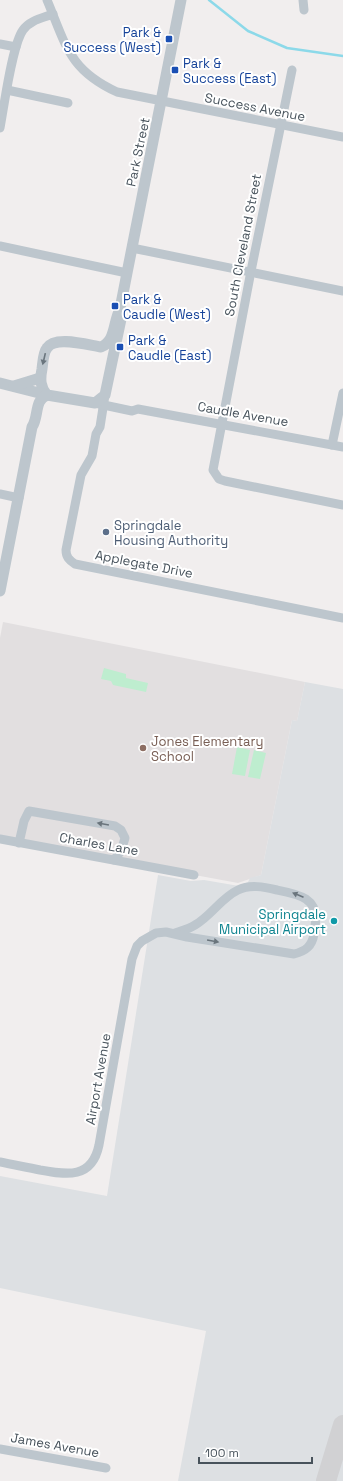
<svg xmlns="http://www.w3.org/2000/svg" width="343" height="1481" font-family="'Space Grotesk',sans-serif">
<style>
.education{fill:#e2dfe0}
.airport{fill:#dde0e3}
.green{fill:#beedcf}
.lines{fill:none;stroke-linecap:round;stroke-linejoin:round}
.stream{stroke:#8cd9e9;stroke-width:2.5}
.taxiway{stroke:#d1d1d3;stroke-width:20}
.minor{stroke:#bdc6cd;stroke-width:9}
.tertiary{stroke:#bdc6cd;stroke-width:11}
.oneway{fill:#6a757d}
.transit-dot{fill:#1a4fb4;stroke:#fff;stroke-width:1.5}
.service-dot{fill:#5c6f8a;stroke:#fff;stroke-width:1.5}
.education-dot{fill:#8d6e63;stroke:#fff;stroke-width:1.5}
.culture-dot{fill:#0f9aa8;stroke:#fff;stroke-width:1.5}
.labels{text-anchor:middle;dominant-baseline:central;stroke-width:4;stroke-linejoin:round;paint-order:stroke}
.transit-label{font-size:13px;fill:#164399;stroke:#fff;text-anchor:start}
.street-label{font-size:13px;fill:#47525b;stroke:#fff}
.service-label{font-size:13px;fill:#4e5e75;stroke:#fff;text-anchor:start}
.education-label{font-size:13px;fill:#785e54;stroke:#fff;text-anchor:start}
.culture-label{font-size:13px;fill:#0d838f;stroke:#fff;text-anchor:end}
</style>
<rect width="100%" height="100%" fill="#f1eeee"/>
<path class="education" d="M3,622l302,60 -8,39 -5,-1 -31,155 -23,8 -238,-44v-201z"/>
<path class="airport" d="M305,682l38,7v792h-165l28,-150 -206,-43v-112l107,20 51,-321 33,6 13,-1 35,6 9,-4 2,-4 11,-3 31,-155 5,1z"/>
<g class="green">
<path d="M104,668l22,6v4l22,5 -2,9 -33,-7 -2,-4 -10,-2z"/>
<path d="M237,747l13,3 -5,26 -13,-2z"/>
<path d="M254,750l12,3 -6,26 -12,-2z"/>
</g>
<g class="lines">
<path class="stream" d="M209,0l39,31 39,17 56,8"/>
<path class="taxiway" d="M326,1481l17,-56"/>
<g class="minor">
<path d="M47,0c19,45 22,70 70,92l226,45"/>
<path d="M303,0l1,10"/>
<path d="M0,44l16,3"/>
<path d="M292,70l-41,201 -38,199 6,9 6,2 118,24"/>
<path d="M7,90l61,13"/>
<path d="M0,128c4,-21 12,-83 23,-98 7,-10 20,-12 30,-16"/>
<path d="M0,246l127,27"/>
<path d="M132,248l211,43"/>
<path d="M105,395l-5,32 -4,7 -4,22 -11,19 -15,75c0,7 3,10 9,14l268,54"/>
<path d="M99,404l33,7 6,-2 205,38"/>
<path d="M332,445l11,-52"/>
<path d="M0,494l19,4"/>
<path d="M0,839l194,36"/>
<path d="M19,843l5,-22 5,-10 86,15 6,4 4,8 -4,13 -7,9"/>
<path d="M175,933c6,-2 14,-4 20,-8 16,-9 26,-27 43,-35 12,-6 26,-3 39,0 21,4 43,8 38,36"/>
<path d="M0,1162c13,3 27,5 40,8 27,5 52,9 59,-25l33,-186 5,-13 5,-5 14,-8 10,-1 21,5 107,17c12,-3 18,-8 20,-20"/>
<path d="M0,1449l106,19"/>
</g>
<g class="tertiary">
<path d="M120,309c-7,13 -4,32 -19,38 -13,-2 -46,-12 -54,1 -4,5 -4,14 -5,21 -2,10 -2,18 5,26l48,8 10,-8 16,-76 -1,-10 7,-36 54,-273"/>
<path d="M0,383l47,12"/>
<path d="M14,386l26,-8"/>
<path d="M0,591l32,-164c7,-10 2,-27 15,-32"/>
</g>
</g>
<defs><path id="oneway-solid" d="M-6-.8H1V-3.2L6.5 0L1 3.2V.8H-6Z"/></defs>
<g class="oneway">
<use href="#oneway-solid" transform="translate(44 359) rotate(103)"/>
<use href="#oneway-solid" transform="translate(103 824) rotate(-170)"/>
<use href="#oneway-solid" transform="translate(298 895) rotate(-157)"/>
<use href="#oneway-solid" transform="translate(213 941) rotate(10)"/>
</g>
<g class="transit-dot">
<rect x="165" y="35" width="8" height="8" rx="2"/>
<rect x="171" y="66" width="8" height="8" rx="2"/>
<rect x="111" y="302" width="8" height="8" rx="2"/>
<rect x="116" y="343" width="8" height="8" rx="2"/>
</g>
<circle class="service-dot" cx="106" cy="532" r="4"/>
<circle class="education-dot" cx="143" cy="748" r="4"/>
<circle class="culture-dot" cx="334" cy="921" r="4"/>
<g class="labels">
<g class="transit-label">
<text x="161" y="32" text-anchor="end">Park &amp;<tspan x="161" dy="15">Success (West)</tspan></text>
<text x="183" y="63">Park &amp;<tspan x="183" dy="15">Success (East)</tspan></text>
<text x="123" y="299">Park &amp;<tspan x="123" dy="15">Caudle (West)</tspan></text>
<text x="128" y="340">Park &amp;<tspan x="128" dy="15">Caudle (East)</tspan></text>
</g>
<g class="street-label">
<text transform="translate(255 107) rotate(11)">Success Avenue</text>
<text transform="translate(138 152) rotate(-78)">Park Street</text>
<text transform="translate(243 245) rotate(-79)">South Cleveland Street</text>
<text transform="translate(243 414) rotate(10)">Caudle Avenue</text>
<text transform="translate(144 564) rotate(11)">Applegate Drive</text>
<text transform="translate(99 844) rotate(10)">Charles Lane</text>
<text transform="translate(98 1079) rotate(-80)">Airport Avenue</text>
<text transform="translate(55 1445) rotate(10)">James Avenue</text>
</g>
<g class="service-label">
<text x="114" y="525">Springdale<tspan x="114" dy="15">Housing Authority</tspan></text>
</g>
<g class="education-label">
<text x="151" y="741">Jones Elementary<tspan x="151" dy="15">School</tspan></text>
</g>
<g class="culture-label">
<text x="326" y="914">Springdale<tspan x="326" dy="15">Municipal Airport</tspan></text>
</g>
</g>
<path d="M199 1457v6h113v-6" fill="none" stroke="#47525b" stroke-width="2"/>
<text x="205" y="1457" font-size="12" fill="#47525b" stroke="#ffffff" stroke-width="3" paint-order="stroke">100 m</text>
</svg>
